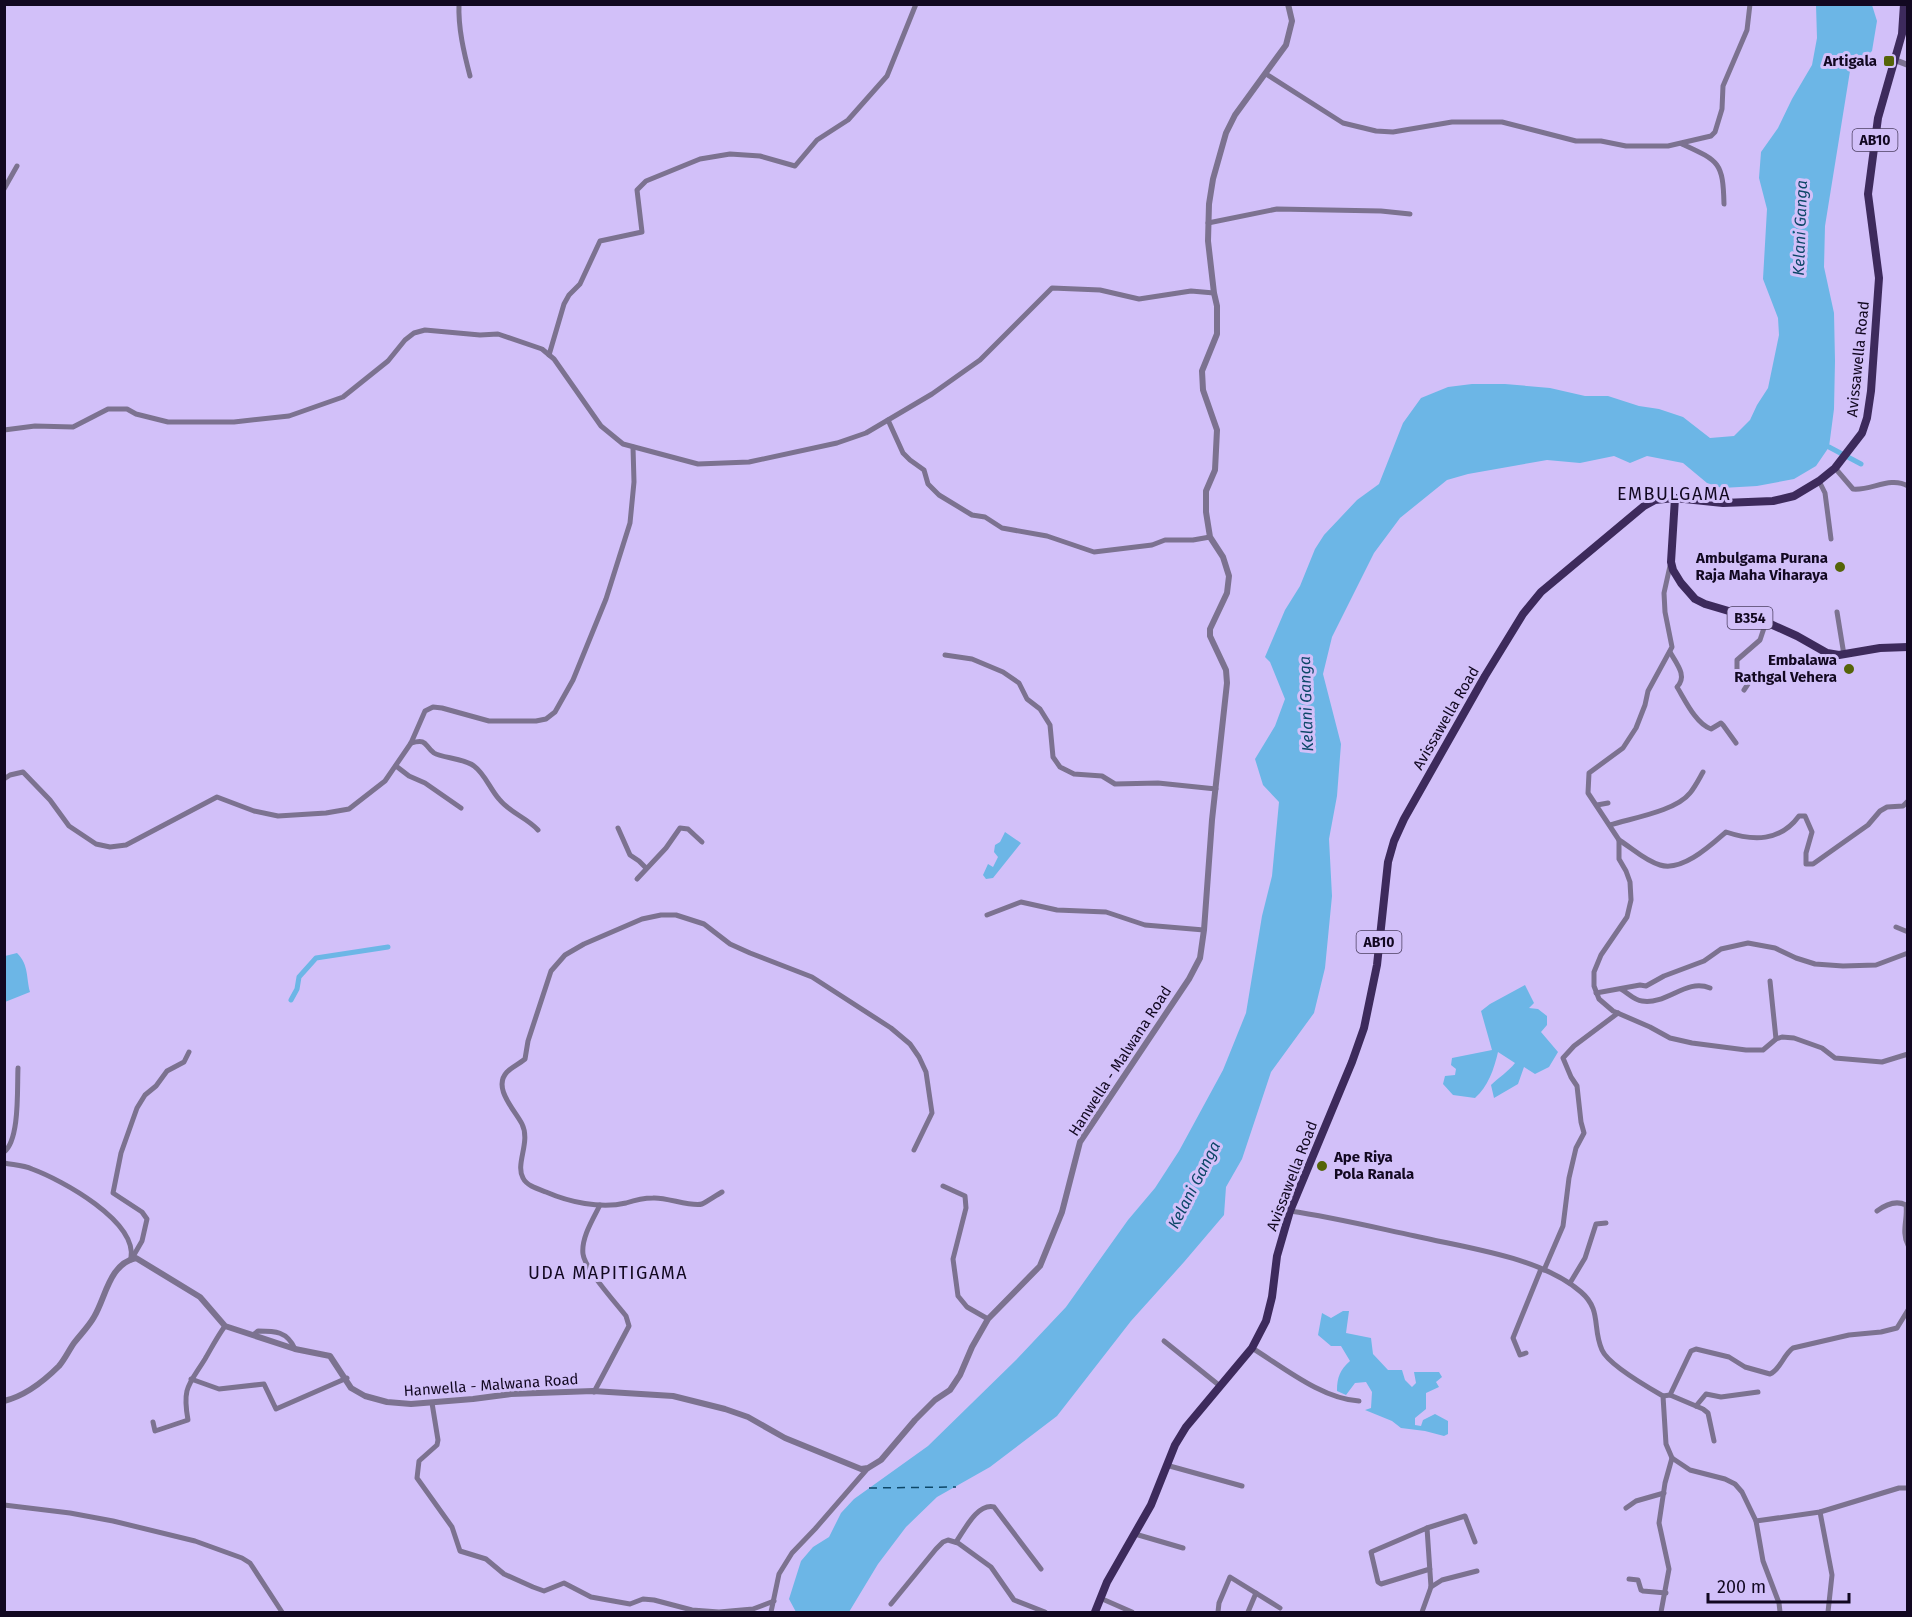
<svg xmlns="http://www.w3.org/2000/svg" width="1912" height="1617" font-family="'Fira Sans',sans-serif">
<style>
.water{fill:#6cb6e6}
.lines{fill:none;stroke-linecap:round;stroke-linejoin:round}
.canal{stroke:#6cb6e6;stroke-width:5}
.ferry{stroke:#0d4768;stroke-width:1.5;stroke-dasharray:8 6;stroke-linecap:butt}
.minor{stroke:#7c7290;stroke-width:5}
.tertiary{stroke:#7c7290;stroke-width:6}
.primary{stroke:#3d2a5c;stroke-width:8}
.poi-dot{fill:#556408;stroke:#d2c0f9;stroke-width:2}
.labels{text-anchor:middle;dominant-baseline:central;stroke-width:6;stroke-linejoin:round;paint-order:stroke}
.shield{fill:#d2c0f9;stroke:#4c3f62;stroke-width:1.5}
.shield-label{font-size:14px;font-weight:bold;fill:#120821}
.poi-label{font-size:15px;font-weight:bold;fill:#120821;stroke:#d2c0f9;text-anchor:end}
.street-label{font-size:15px;fill:#120821;stroke:#d2c0f9}
.water-label{font-size:16px;font-style:italic;fill:#0d4768;stroke:#d2c0f9}
.quarter-label{font-size:18px;letter-spacing:1.5px;fill:#120821;stroke:#d2c0f9}
</style>
<rect width="100%" height="100%" fill="#d2c0f9"/>
<g class="water">
<path d="M1816,5h56l5,16 -5,30 -22,20 -25,155 -1,41 10,46 1,48 -1,48 -5,38 -13,19 -22,13 -37,7 -35,2 -15,-5 -24,-20 -36,-7 -17,7 -16,-7 -34,7 -33,-3 -79,14 -21,6 -47,38 -26,35 -42,84 -9,37 18,70 -4,52 -8,43 3,57 -7,72 -11,45 -43,59 -29,87 -16,28 -2,28 -40,47 -53,59 -74,95 -67,51 -53,30 -31,30 -28,37 -29,48h-53l-7,-13 12,-38 12,-14 16,-10 12,-24 13,-14 74,-53 88,-86 50,-53 62,-87 27,-32 24,-37 44,-81 23,-57 16,-97 10,-40 7,-74 -16,-17 -8,-26 20,-33 10,-27 -15,-37 -5,-5 20,-47 15,-24 15,-37 9,-14 33,-35 22,-16 24,-61 18,-25 27,-11 24,-3h33l45,4 35,8h23l31,10 20,3 24,8 27,21 24,-2 16,-16 7,-15 11,-17 11,-53 -1,-17 -15,-39 4,-70 -8,-31 2,-26 17,-24 14,-29 20,-34 5,-27z"/>
<path d="M1005,832l16,11 -28,35 -7,1 -3,-4 5,-11 5,3 5,-10 -4,-5 1,-7 5,-3z"/>
<path d="M17,953c12,12 9,24 13,39l-25,10v-46z"/>
<path d="M1525,985l9,18 -5,5 9,1 9,7v9l-6,7 17,20 -9,15 -14,7 -11,-7 -6,17 -24,14 -3,-13c8,-8 17,-13 24,-22l-17,-11c-4,17 -10,35 -23,46l-22,-3 -10,-11 2,-8 10,-1 1,-6 -5,-4 1,-7 40,-8 -11,-39 9,-7z"/>
<path d="M1343,1311h6l-3,22 25,5 2,16 15,16h14l3,10 7,7 4,-4 -2,-11h25l3,5 -6,5 3,5 -13,6v16l-11,9v7l6,1 2,-6 12,-6 13,7v13l-4,2 -19,-5 -24,-3 -9,-7 -27,-11 6,-2 1,-16 -6,-10 -11,1 -9,12 -9,-4c0,-14 3,-21 13,-30l-9,-15h-10l-13,-11 4,-22 9,5z"/>
</g>
<g class="lines">
<g class="canal">
<path d="M1829,447l32,17"/>
<path d="M291,1000l6,-11 2,-12 17,-19 72,-11"/>
</g>
<path class="ferry" d="M869,1488l87,-1"/>
<g class="minor">
<path d="M459,4c-1,24 5,49 11,72"/>
<path d="M1266,74l77,49 33,8 17,1 59,-10h50l74,19h25l25,5h42l43,-10 4,-4 7,-23 1,-23 24,-56 3,-26"/>
<path d="M1682,144c37,17 41,18 42,60"/>
<path d="M4,189l13,-23"/>
<path d="M1208,223l69,-14 104,2 29,3"/>
<path d="M549,355l15,-51 5,-9 11,-11 20,-43 42,-9 -5,-42 9,-9 54,-22 30,-5 30,2 35,10 22,-26 31,-20 39,-44 29,-72"/>
<path d="M888,420l15,33 7,7 14,10 4,14 11,11 33,20 13,2 17,11 45,8 47,16 58,-7 13,-5h28l17,-3"/>
<path d="M4,430l31,-4 38,1 35,-18h19l9,5 32,8h66l55,-6 54,-19 45,-36 17,-21 9,-7 11,-3 55,5 18,-1 44,15 12,10 47,67 22,18 75,20 51,-2 88,-19 29,-10 66,-39 48,-34 72,-72 48,2 39,9 52,-8 23,2"/>
<path d="M1835,468l18,21c18,2 37,-13 55,-3"/>
<path d="M1819,481l6,12 6,46"/>
<path d="M1670,566l-6,27 1,19 7,35 -24,44 -3,14 -9,23 -13,20 -34,25 -1,20 31,47v19l7,12 4,11 1,18 -4,17 -26,38 -7,17v14l5,13 14,12 37,16 20,11 22,5 54,7h17l13,-11 6,-2 12,1 28,10 13,10 47,4 26,-8"/>
<path d="M1837,612l7,43"/>
<path d="M1670,652c6,11 18,24 7,35 8,13 19,37 34,42l10,-6 2,2 13,18"/>
<path d="M945,655l27,4 31,13 16,11 8,16 13,10 10,16 3,32 7,10 14,7 28,2 13,8 43,-1 58,6"/>
<path d="M1744,690l4,-6 -11,-13v-11l23,-20 6,-18"/>
<path d="M411,743c17,-5 13,3 23,10 8,5 30,5 40,13 11,8 16,23 25,33 11,14 27,18 39,31"/>
<path d="M396,766l13,10 16,7 36,25"/>
<path d="M4,779l6,-4 13,-3 27,28 19,26 27,18 14,3 16,-2 91,-48 37,14 24,5 48,-3 23,-4 36,-28 26,-38 14,-32 8,-4 9,1 47,13h47l10,-2 9,-7 18,-32 33,-81 24,-76 4,-41 -1,-35"/>
<path d="M1597,805l11,-2"/>
<path d="M1610,825c22,-7 66,-14 80,-32 5,-6 9,-14 13,-21"/>
<path d="M618,828l12,27 9,6 7,7"/>
<path d="M1619,840c13,8 26,21 41,25 22,7 50,-19 66,-33 27,9 54,10 73,-16h6l7,16 -6,21v11h7l55,-39 12,-14 7,-4 16,-1 5,-5"/>
<path d="M637,879l29,-31 14,-20 8,1 14,13"/>
<path d="M987,915l34,-13 36,8 49,2 39,13 59,5"/>
<path d="M1896,927l12,5"/>
<path d="M1770,981l6,58"/>
<path d="M1621,989c7,4 13,11 21,12 25,4 44,-23 68,-13"/>
<path d="M1596,993l44,-8 6,1 18,-10 40,-15 17,-12 27,-6 27,5 21,10 19,6 28,2 33,-1 32,-12"/>
<path d="M4,1152c16,-12 13,-64 14,-84"/>
<path d="M4,1163c9,2 19,2 28,6 30,11 105,52 99,89"/>
<path d="M943,1186l22,10 1,12 -13,51 5,37 9,11 21,12"/>
<path d="M722,1192c-7,4 -14,9 -20,12 -11,3 -36,-7 -49,-6 -10,0 -18,2 -27,5 -26,6 -57,-1 -80,-11 -8,-3 -19,-6 -23,-14 -8,-14 8,-36 -1,-54 -7,-14 -30,-36 -15,-52 5,-5 12,-8 18,-13l3,-18 23,-70 14,-16 19,-11 58,-25 19,-4h15l28,9 26,20 20,9 62,24 79,51 19,16 9,13 7,15 6,41 -18,37"/>
<path d="M1290,1211c42,6 83,16 125,25 51,12 126,21 166,56 21,18 11,36 21,58 6,14 47,38 61,46l3,48 6,14 18,12 35,9 10,5 7,8 14,29 7,40 16,42 1,9"/>
<path d="M1877,1211c8,-6 19,-11 29,-6 2,14 -5,27 2,40"/>
<path d="M131,1260l11,-19 5,-22 -5,-7 -29,-19 8,-40 16,-45 8,-13 11,-9 11,-15 17,-9 5,-10"/>
<path d="M1544,1270l19,-44 6,-48 7,-30 8,-15 -3,-11 -4,-36 -6,-9 -8,-19 11,-12 44,-33"/>
<path d="M1570,1283l15,-25 11,-34 10,-1"/>
<path d="M253,1335l5,-4c17,0 29,0 37,18"/>
<path d="M1164,1341l56,45"/>
<path d="M1252,1348c31,19 70,51 107,53"/>
<path d="M1526,1353l-6,2 -7,-17 28,-69"/>
<path d="M191,1379l28,10 45,-5 12,25 71,-31"/>
<path d="M594,1392l35,-66 -3,-10c-11,-14 -41,-47 -43,-62 -2,-16 10,-35 17,-49"/>
<path d="M1670,1395l33,14 5,4 6,28"/>
<path d="M1663,1396l7,-1 21,-44 5,-2 33,8 16,10 25,7c11,-5 13,-19 23,-26l56,-13 32,-3 16,-4 11,-18"/>
<path d="M432,1403l6,37 -1,5 -18,16 -2,17 35,49 8,24 26,8 18,15 29,13 11,4 20,-8 27,14 39,7 13,-5 11,1 38,10 27,2 34,-3 21,-8"/>
<path d="M1696,1406l10,-12 15,3 37,-5"/>
<path d="M153,1422l2,9 33,-11c-6,-33 1,-35 17,-61 7,-12 12,-22 20,-33"/>
<path d="M1166,1465l76,21"/>
<path d="M4,1505l66,8 43,8 82,20 47,17 8,5 32,49"/>
<path d="M1626,1508l10,-7 28,-8"/>
<path d="M1820,1512l12,63 -4,37"/>
<path d="M1756,1521l64,-9 79,-24h9"/>
<path d="M1427,1528l38,-12 10,26"/>
<path d="M1135,1534l48,14"/>
<path d="M956,1542c8,-11 21,-39 38,-35l47,62"/>
<path d="M1629,1579l9,1 3,10 2,1 23,2"/>
<path d="M1431,1587l11,-7 35,-9"/>
<path d="M1100,1598l32,14"/>
<path d="M891,1604l45,-55 7,-7 5,-2 10,3 33,24 23,33 31,12"/>
<path d="M771,1612l8,-38 13,-21 23,-24 53,-61"/>
<path d="M1218,1612l1,-9 11,-26 50,31"/>
<path d="M1248,1612l8,-19"/>
<path d="M1422,1612l9,-25 -4,-59 -56,24 7,30 3,2 49,-15"/>
<path d="M1661,1612l8,-43 -10,-46 6,-40 7,-25"/>
</g>
<g class="tertiary">
<path d="M1895,60l13,5"/>
<path d="M4,1401c21,-5 40,-20 55,-35 6,-7 10,-16 15,-23 7,-9 15,-17 20,-26 12,-20 15,-53 42,-59l64,39 25,29 70,23 35,7 21,32 14,8 22,6 24,2 62,-5 38,-5 82,-3 80,5 52,13 23,8 37,21 76,31 7,-1 13,-8 34,-40 20,-20 15,-10 10,-15 12,-28 16,-28 52,-53 22,-54 18,-70 109,-163 11,-21 4,-28 8,-110 15,-137 -1,-13 -16,-34v-7l17,-36 2,-17 -6,-19 -13,-20 -4,-25v-21l9,-21 2,-40 -14,-40 -1,-19 15,-37v-28l-3,-13 -6,-52 1,-37 4,-25 13,-46 9,-18 51,-70 6,-24 -4,-17"/>
</g>
<g class="primary">
<path d="M1675,498l-4,64 2,8 8,13 14,16 10,5 61,18 31,14 30,17 12,2 41,-7 28,-1"/>
<path d="M1095,1612l12,-30 44,-77 24,-60 11,-18 66,-79 14,-27 6,-24 5,-41 13,-45 62,-149 12,-34 13,-63 11,-103 6,-21 10,-22 81,-143 38,-62 18,-22 103,-86 11,-6 20,-2 48,5 50,-2 21,-5 25,-15 16,-13 27,-35 5,-15 4,-27 8,-113 -11,-84 10,-76 24,-84 2,-30"/>
</g>
</g>
<g class="poi-dot">
<rect x="1883" y="55" width="12" height="12" rx="3"/>
<circle cx="1840" cy="567" r="6"/>
<circle cx="1849" cy="669" r="6"/>
<circle cx="1322" cy="1166" r="6"/>
</g>
<g class="labels">
<g class="shield">
<rect x="1852.5" y="129" width="45" height="22" rx="4.5"/>
<rect x="1727.5" y="607" width="45" height="22" rx="4.5"/>
<rect x="1356.5" y="931" width="45" height="22" rx="4.5"/>
</g>
<g class="shield-label">
<text x="1875" y="140">AB10</text>
<text x="1750" y="618">B354</text>
<text x="1379" y="942">AB10</text>
</g>
<g class="poi-label">
<text x="1877" y="61">Artigala</text>
<text x="1828" y="558">Ambulgama Purana<tspan x="1828" dy="17">Raja Maha Viharaya</tspan></text>
<text x="1837" y="660">Embalawa<tspan x="1837" dy="17">Rathgal Vehera</tspan></text>
<text x="1334" y="1157" text-anchor="start">Ape Riya<tspan x="1334" dy="17">Pola Ranala</tspan></text>
</g>
<g class="street-label">
<text transform="translate(1858 359) rotate(-84)">Avissawella Road</text>
<text transform="translate(1446 718) rotate(-60)">Avissawella Road</text>
<text transform="translate(1120 1061) rotate(-57)">Hanwella - Malwana Road</text>
<text transform="translate(1292 1176) rotate(-69)">Avissawella Road</text>
<text transform="translate(491 1385) rotate(-4)">Hanwella - Malwana Road</text>
</g>
<g class="water-label">
<text transform="translate(1800 228) rotate(-88)">Kelani Ganga</text>
<text transform="translate(1306 704) rotate(-92)">Kelani Ganga</text>
<text transform="translate(1194 1185) rotate(-63)">Kelani Ganga</text>
</g>
<g class="quarter-label">
<text x="1674" y="494">EMBULGAMA</text>
<text x="608" y="1273">UDA MAPITIGAMA</text>
</g>
</g>
<rect width="1912" height="1617" fill="none" stroke="#120821" stroke-width="12"/>
<path d="M1708 1593v9h141v-9" fill="none" stroke="#120821" stroke-width="3"/>
<text x="1717" y="1593" font-size="18" fill="#120821" stroke="#d2c0f9" stroke-width="4.5" paint-order="stroke">200 m</text>
</svg>
